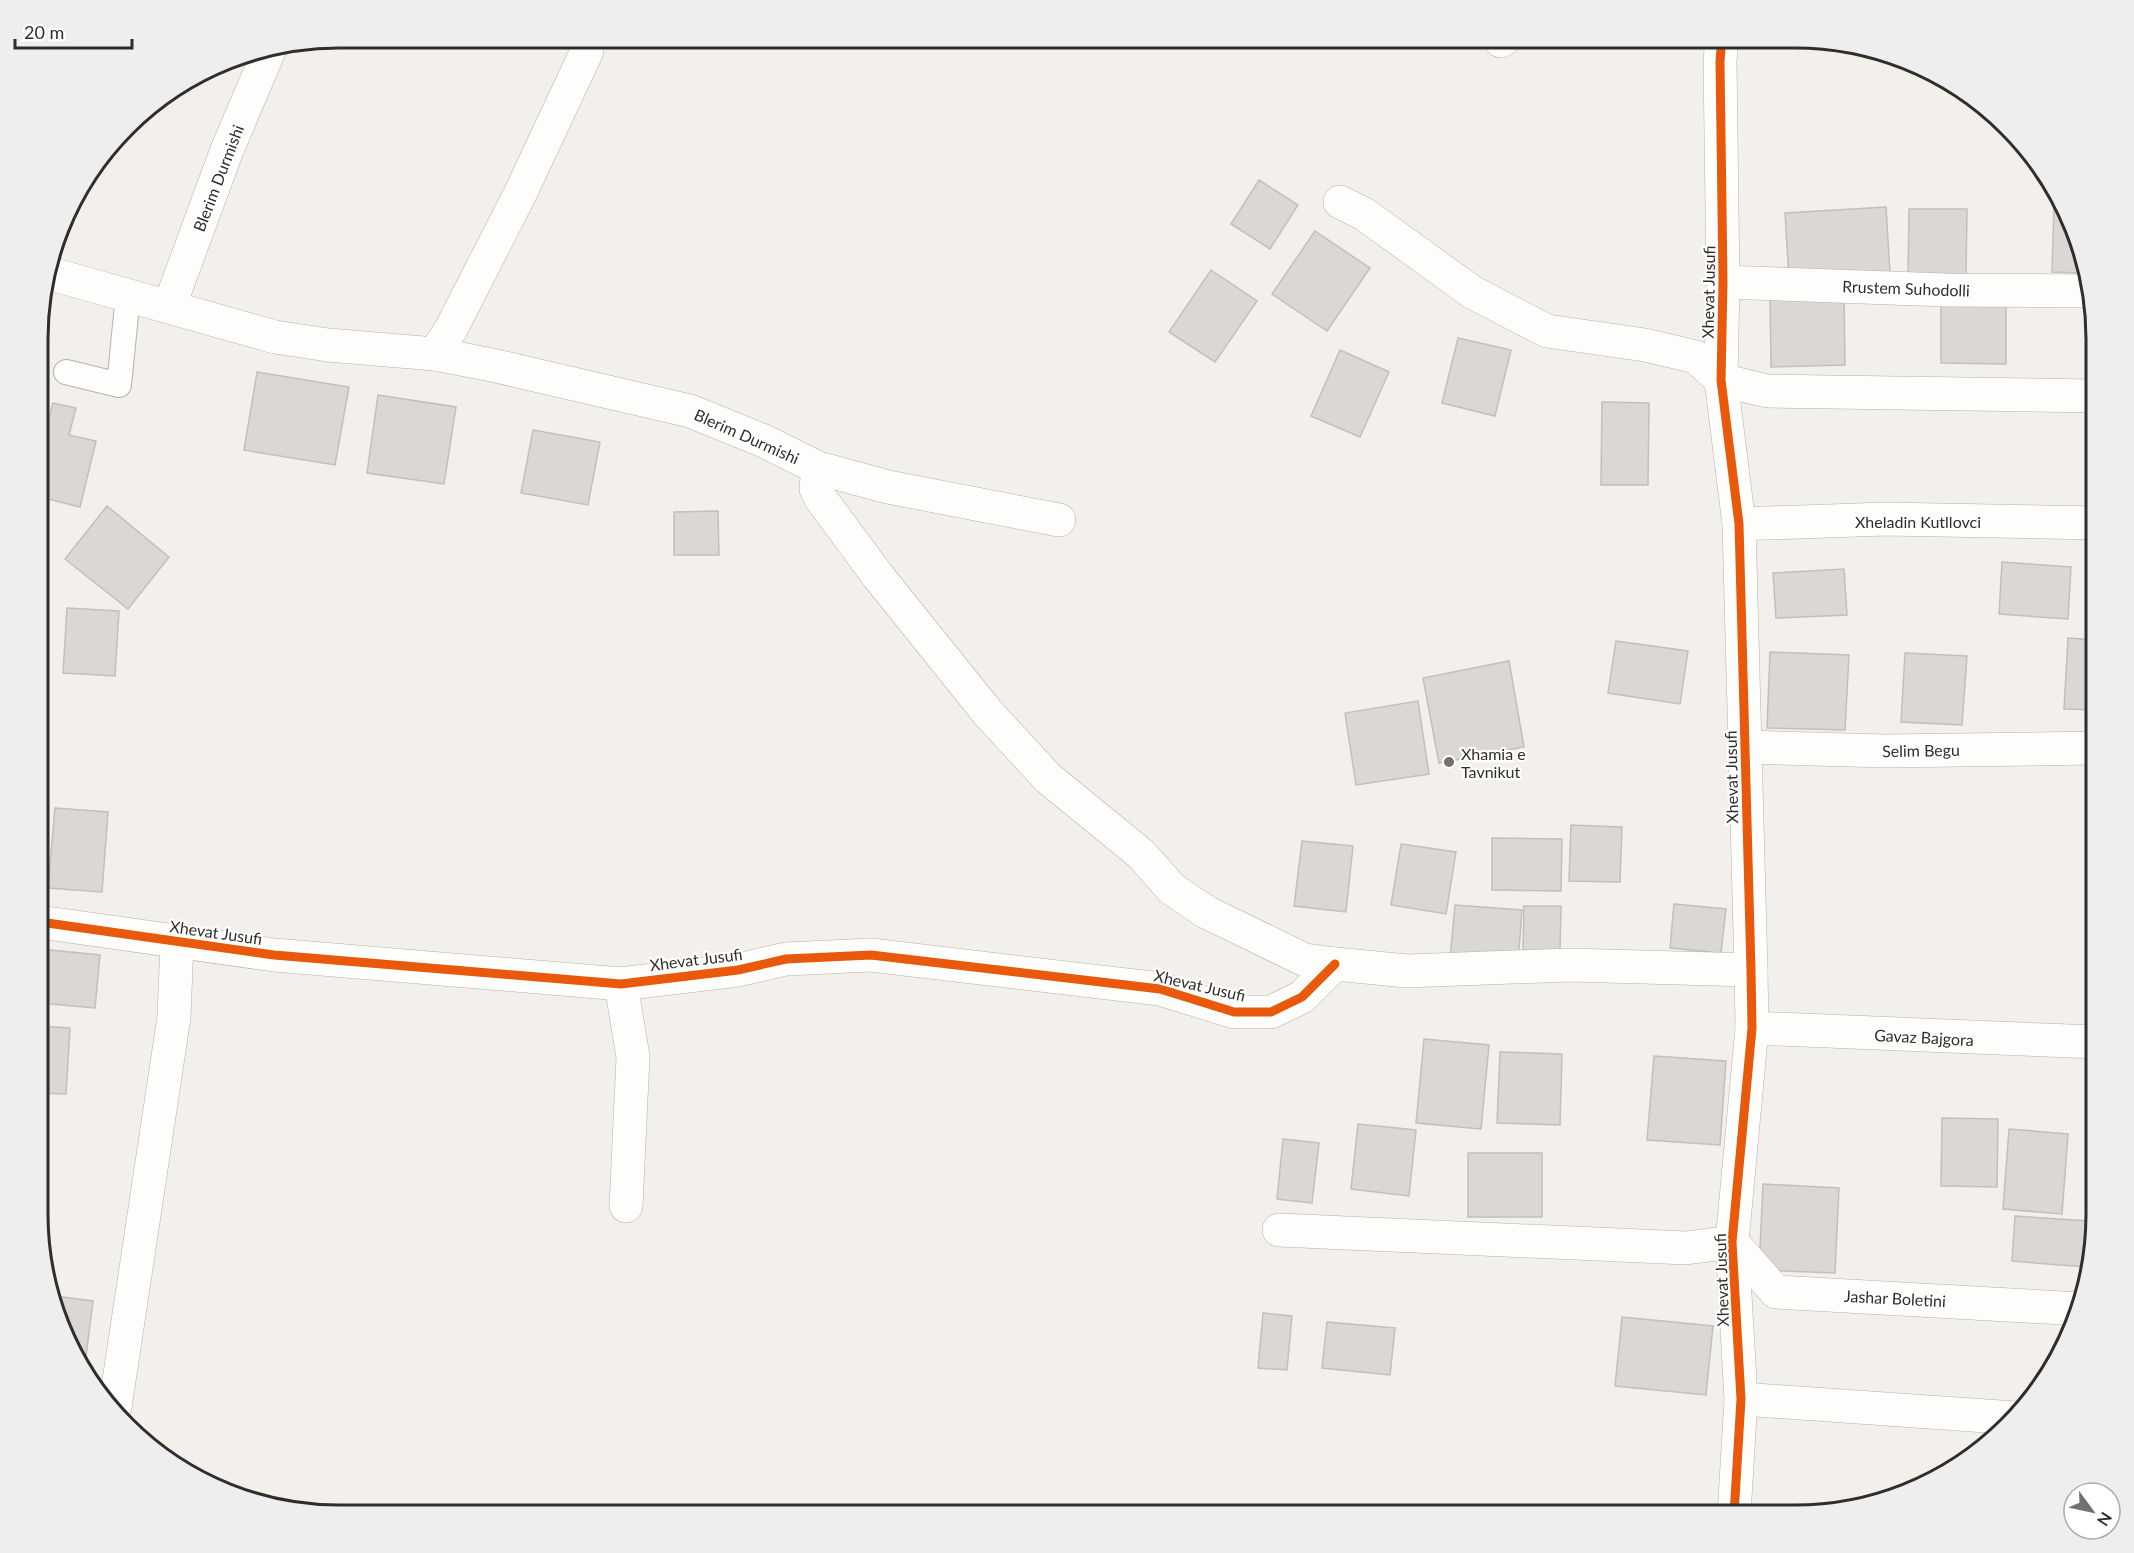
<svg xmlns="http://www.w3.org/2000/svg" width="2134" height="1553" font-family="Lato,sans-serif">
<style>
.building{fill:#dbd7d4;stroke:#c3bfbd;stroke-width:1.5}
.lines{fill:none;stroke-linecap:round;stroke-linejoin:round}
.lane-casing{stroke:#b4b1ad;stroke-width:26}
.street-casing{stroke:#b4b1ad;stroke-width:34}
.lane{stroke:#fdfdfc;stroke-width:24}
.street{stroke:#fdfdfc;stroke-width:33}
.cycleway-casing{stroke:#fff;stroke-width:13}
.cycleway{stroke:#e8590c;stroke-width:9}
.poi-dot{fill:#74716d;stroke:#fff;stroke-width:2}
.labels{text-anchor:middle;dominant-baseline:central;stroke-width:4.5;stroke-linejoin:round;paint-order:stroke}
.street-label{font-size:16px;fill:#302d2a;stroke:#fff}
.poi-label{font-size:16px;fill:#302d2a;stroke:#fff;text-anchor:start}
.rim{fill:none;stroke:#302d2a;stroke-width:3}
</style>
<rect width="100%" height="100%" fill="#f3efea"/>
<g class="building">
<path d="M1259,180l39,25 -28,44 -39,-25z"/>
<path d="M2054,206l11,1 18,66 -31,-1z"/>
<path d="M1886,207l4,65 -101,6 -4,-65z"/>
<path d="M1909,209h58l-1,70h-58z"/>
<path d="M1315,231l55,37 -43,63 -55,-37z"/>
<path d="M1211,270l46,31 -42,61 -46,-30z"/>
<path d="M1844,291l1,74 -74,2 -1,-75z"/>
<path d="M1941,296h65v68l-65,-1z"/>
<path d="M1458,338l53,12 -16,66 -53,-13z"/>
<path d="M1340,350l49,22 -29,65 -49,-21z"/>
<path d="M257,372l92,15 -14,78 -91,-15z"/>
<path d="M378,395l78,12 -12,77 -77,-11z"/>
<path d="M1602,402l47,1 -1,82h-47z"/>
<path d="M53,403l23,5 -7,27 27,6 -16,66 -40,-10v-68l6,1z"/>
<path d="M533,430l67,12 -12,63 -67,-12z"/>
<path d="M107,506l62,51 -41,52 -63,-50z"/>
<path d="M718,511l1,44h-45v-43z"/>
<path d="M2002,562l69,5 -3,52 -69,-5z"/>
<path d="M1844,569l3,46 -71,3 -3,-45z"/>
<path d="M67,608l52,3 -4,65 -52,-3z"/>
<path d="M2068,638l28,2v70l-32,-1z"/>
<path d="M1616,641l72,10 -8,53 -72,-11z"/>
<path d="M1770,652l79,3 -4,75 -78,-2z"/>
<path d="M1905,653l62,3 -5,69 -61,-3z"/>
<path d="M1509,661l15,86 -85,16 -16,-85z"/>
<path d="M1418,701l11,73 -73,11 -11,-72z"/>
<path d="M55,808l53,4 -6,80 -54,-4z"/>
<path d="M1571,825l51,2 -2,55 -51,-1z"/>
<path d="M1492,838l70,1 -1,52 -69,-1z"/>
<path d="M1302,841l51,5 -7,66 -52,-6z"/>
<path d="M1401,844l55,8 -10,62 -55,-9z"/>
<path d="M1674,904l52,5 -5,44 -51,-5z"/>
<path d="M1455,905l67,5 -4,53 -68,-5z"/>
<path d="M1524,906h37l-1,46 -37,-1z"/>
<path d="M40,949l60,6 -5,53 -55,-5z"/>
<path d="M40,1026l30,2 -4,66 -26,-1z"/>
<path d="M1424,1039l65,6 -8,84 -65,-6z"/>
<path d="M1500,1052l62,2 -2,71 -63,-2z"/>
<path d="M1654,1056l72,5 -6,84 -73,-5z"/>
<path d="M1942,1118l56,1 -1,68 -56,-1z"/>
<path d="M1358,1124l58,6 -7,66 -58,-7z"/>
<path d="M2009,1129l59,5 -6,80 -59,-5z"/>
<path d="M1283,1139l36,4 -7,60 -35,-4z"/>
<rect x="1468" y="1153" width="74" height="64"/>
<path d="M1763,1184l76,4 -4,85 -76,-3z"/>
<path d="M2015,1216l74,5 -4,46 -73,-6z"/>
<path d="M55,1296l38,5 -9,71 -6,-8z"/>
<path d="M1263,1313l29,3 -5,54 -29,-2z"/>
<path d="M1622,1317l91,9 -7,69 -91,-9z"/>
<path d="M1327,1322l68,6 -5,47 -68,-7z"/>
</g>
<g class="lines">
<defs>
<path id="lane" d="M66,372l53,13 9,-90"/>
<g id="street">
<path d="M1722,38l-2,23 3,221 -2,98 18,144 12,446 1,58 -20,214 9,157 -7,116"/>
<path d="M1501,41l4,-3"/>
<path d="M1340,202l24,12 108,78 75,39 98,14 51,12 25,23 46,11 329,5"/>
<path d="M48,273l227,64 53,8 107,9 57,11 198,46 74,30 54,27 70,19 171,33"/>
<path d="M1723,282l223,8 142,1"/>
<path d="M169,307l58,-157 42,-99"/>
<path d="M435,354l16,-25 69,-135 67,-143 1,-13"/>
<path d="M818,468l-2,21 5,10 57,77 110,137 60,65 93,76 31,35 34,23 99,48 30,4 72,7 162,-6 182,5"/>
<path d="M1739,524l147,-5 210,4"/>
<path d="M1746,747l139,4 211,-3"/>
<path d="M40,922l234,33 347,29 117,-14 48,-11 85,-4 289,34 74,23h37l31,-15 33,-33"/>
<path d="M621,984l12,73 -7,149"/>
<path d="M1752,1028l344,14"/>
<path d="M1279,1230l407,18 46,-6 44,50 305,17"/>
<path d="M1741,1399l274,19"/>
<path d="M115,1407l59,-390 3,-75"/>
</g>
</defs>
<use href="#lane" class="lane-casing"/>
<use href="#street" class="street-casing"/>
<use href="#lane" class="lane"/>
<use href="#street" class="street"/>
<defs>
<g id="cycleway">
<path d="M1722,38l-2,23 3,221 -2,98 18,144 12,446 1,58 -20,214 9,157 -7,116"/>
<path d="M40,922l234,33 347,29 117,-14 48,-11 85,-4 289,34 74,23h37l31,-15 33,-33"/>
</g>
</defs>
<use href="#cycleway" class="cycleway-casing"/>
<use href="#cycleway" class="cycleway"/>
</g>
<circle class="poi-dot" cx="1449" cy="762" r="6"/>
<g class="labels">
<g class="street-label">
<text transform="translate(218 178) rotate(-69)">Blerim Durmishi</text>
<text transform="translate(1906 288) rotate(2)">Rrustem Suhodolli</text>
<text transform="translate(1708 292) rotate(-89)">Xhevat Jusufi</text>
<text transform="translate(747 436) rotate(24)">Blerim Durmishi</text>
<text x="1918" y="521">Xheladin Kutllovci</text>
<text transform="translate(1921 750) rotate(-1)">Selim Begu</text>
<text transform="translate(1731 777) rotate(-91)">Xhevat Jusufi</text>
<text transform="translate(216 932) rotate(8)">Xhevat Jusufi</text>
<text transform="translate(696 959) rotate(-7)">Xhevat Jusufi</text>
<text transform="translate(1200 985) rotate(13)">Xhevat Jusufi</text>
<text transform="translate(1924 1037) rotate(3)">Gavaz Bajgora</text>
<text transform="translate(1721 1280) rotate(-92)">Xhevat Jusufi</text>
<text transform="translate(1895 1298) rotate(3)">Jashar Boletini</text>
</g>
<g class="poi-label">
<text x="1461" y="753">Xhamia e<tspan x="1461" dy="18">Tavnikut</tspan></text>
</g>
</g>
<path d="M0 0H2134V1553H0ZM339 48H1795A291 291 0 0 1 2086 339V1214A291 291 0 0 1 1795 1505H339A291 291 0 0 1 48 1214V339A291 291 0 0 1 339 48Z" fill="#eee" fill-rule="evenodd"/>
<path class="rim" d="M339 48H1795A291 291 0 0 1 2086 339V1214A291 291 0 0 1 1795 1505H339A291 291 0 0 1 48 1214V339A291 291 0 0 1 339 48Z"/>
<g transform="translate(2092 1511) rotate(123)"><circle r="28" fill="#ffffff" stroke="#acabaa" stroke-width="1.5"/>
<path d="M0-4.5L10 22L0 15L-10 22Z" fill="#74716d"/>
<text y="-9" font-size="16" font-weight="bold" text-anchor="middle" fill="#302d2a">N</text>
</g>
<path d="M15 39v9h117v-9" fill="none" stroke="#302d2a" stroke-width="3"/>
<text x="24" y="39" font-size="18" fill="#302d2a" stroke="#ffffff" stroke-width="4.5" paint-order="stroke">20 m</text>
</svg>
